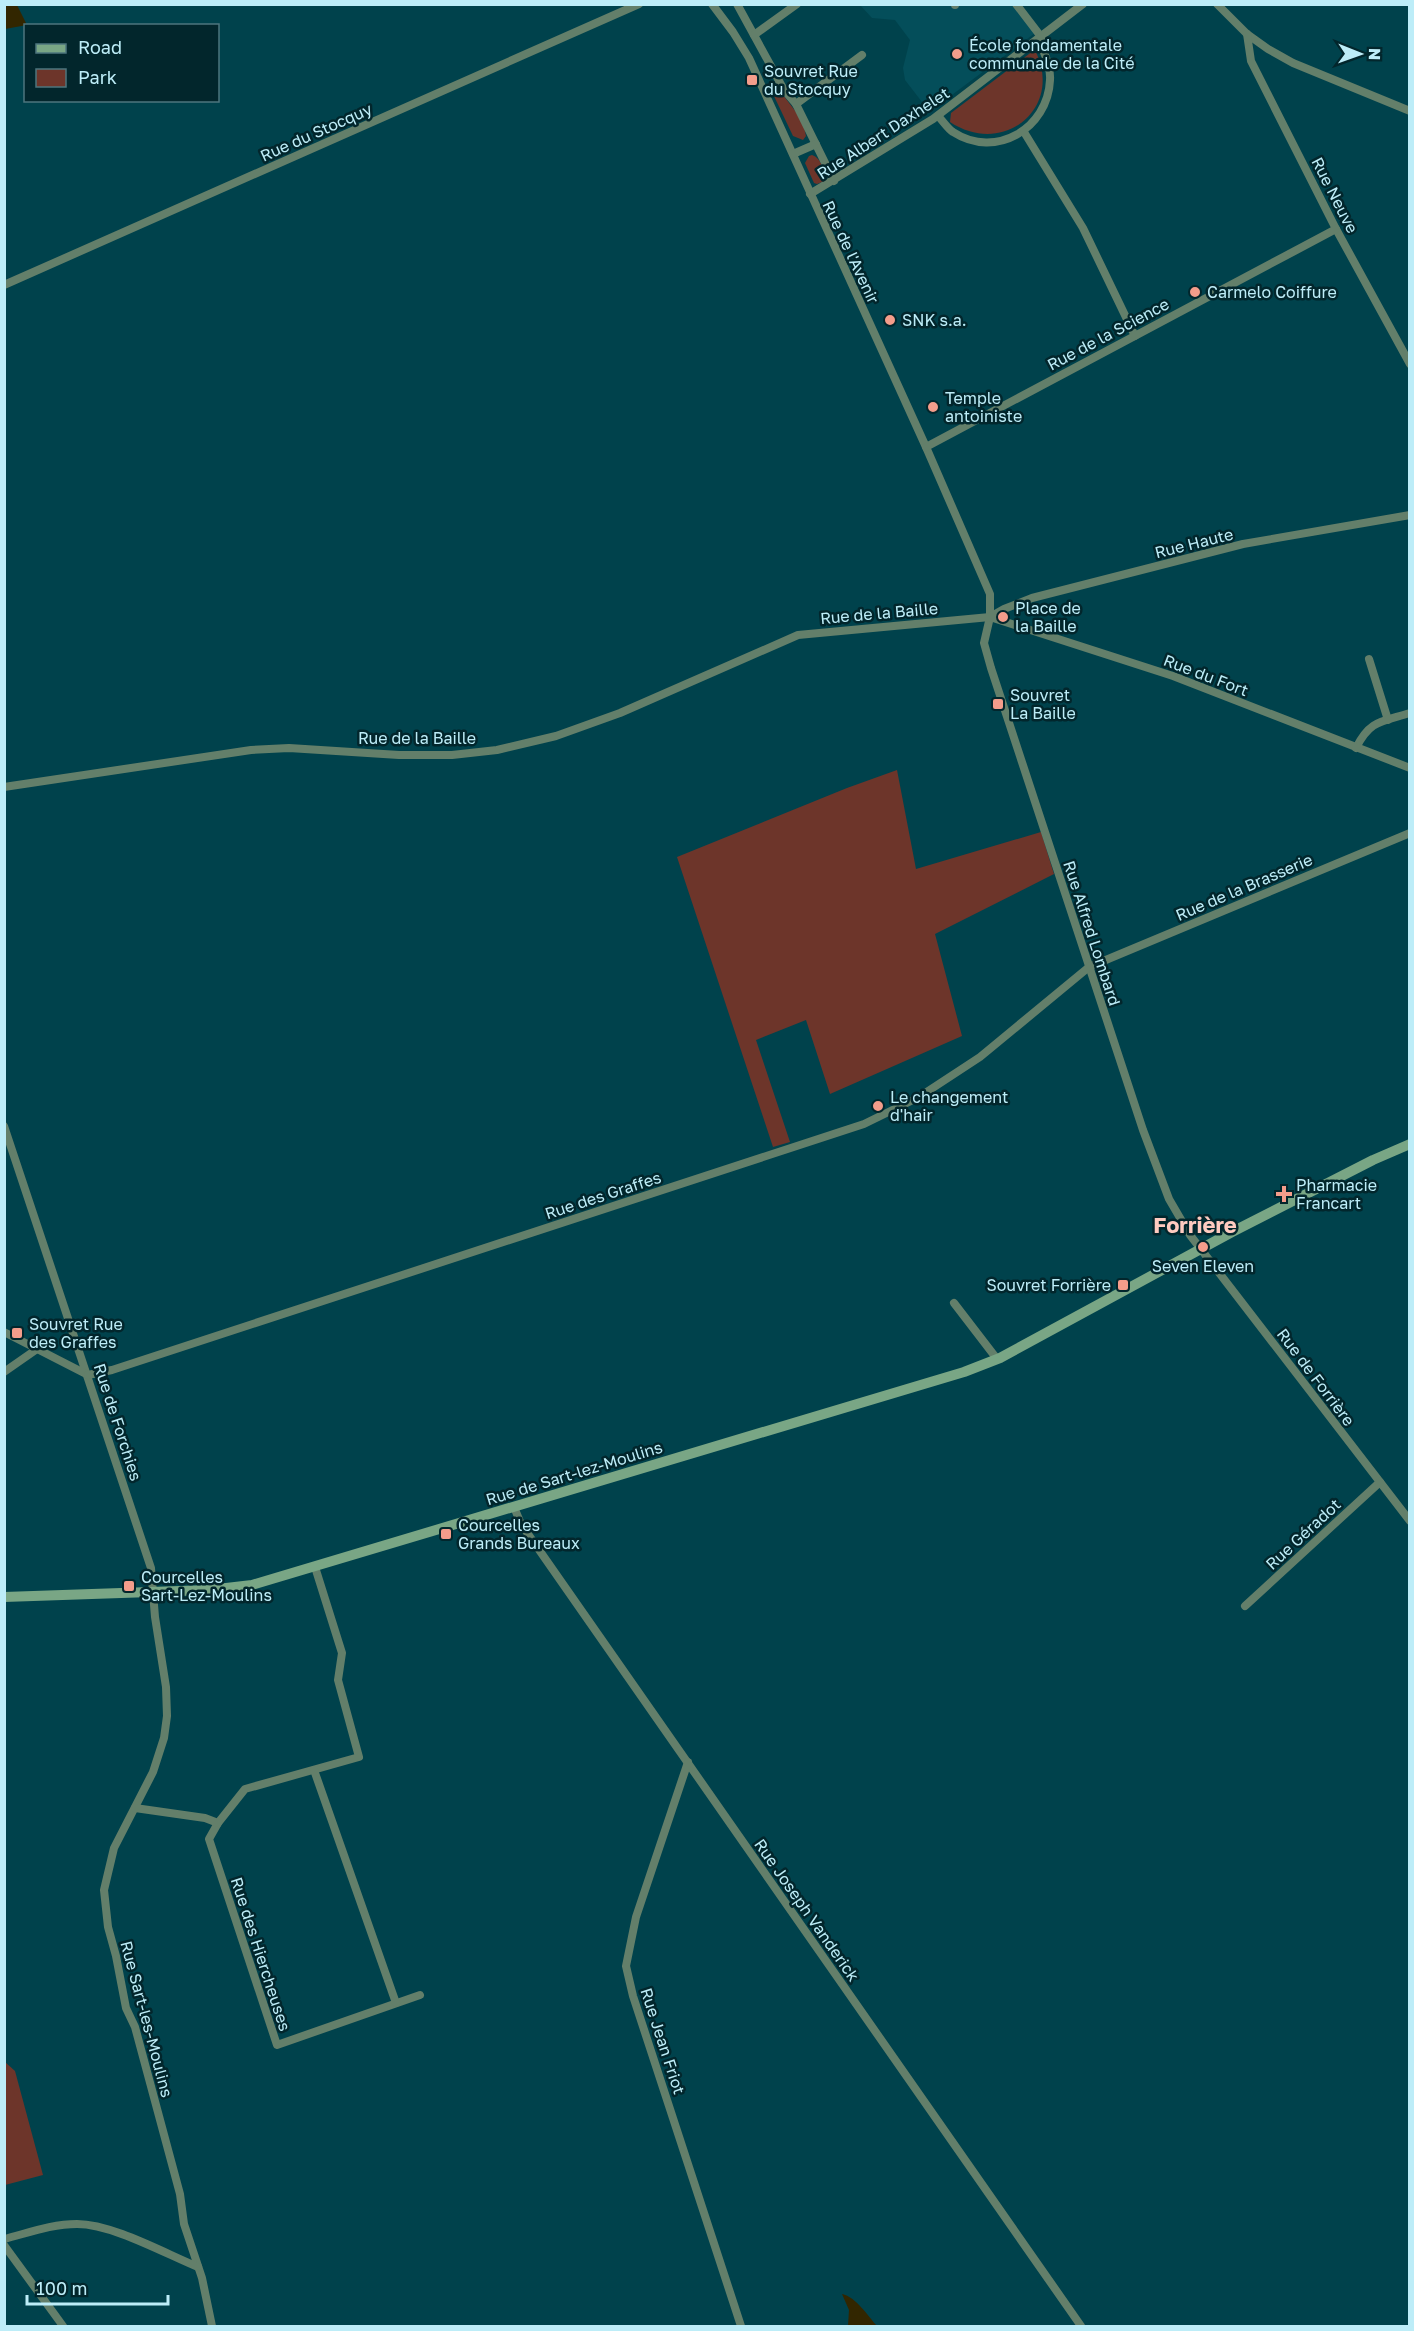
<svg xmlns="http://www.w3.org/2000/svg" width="1414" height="2331" font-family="'Golos Text',sans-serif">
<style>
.built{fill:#044e5a}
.green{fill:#6d352a}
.water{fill:#322600}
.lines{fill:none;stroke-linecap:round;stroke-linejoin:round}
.street{stroke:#637f6a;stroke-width:8}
.secondary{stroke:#79a685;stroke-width:10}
.poi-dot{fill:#f49d8b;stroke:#02262c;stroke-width:2}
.labels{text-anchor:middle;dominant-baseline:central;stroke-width:5;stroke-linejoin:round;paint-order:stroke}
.poi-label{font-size:16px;fill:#bdedf8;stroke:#02262c;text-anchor:start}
.street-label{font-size:16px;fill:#bdedf8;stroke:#02262c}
.district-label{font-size:22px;font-weight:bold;fill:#fecbc0;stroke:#02262c}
</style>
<rect width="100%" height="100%" fill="#00424c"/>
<path class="built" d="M860,5h154l21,28 -94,70 -11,3 -8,-4 -17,-22 -2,-12 7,-28 -15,-20 -23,-2z"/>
<g class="green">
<path d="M1033,51l3,1c27,57 -33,105 -86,70l1,-9z"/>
<path d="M780,91l16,21 8,15 2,9 -3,4 -10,-4 -20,-42z"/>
<path d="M812,155c9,3 14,17 13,26l-8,3 -3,-1 -9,-20 4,-7z"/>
<path d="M897,770l19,99 125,-37 13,42 -119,60 27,102 -132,58 -24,-74 -50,20 34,102 -17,5 -96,-290 170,-69z"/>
<path d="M5,2062l10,9 28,104 -38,10z"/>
</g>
<g class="water">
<path d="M4,5h13l10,20 -22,4z"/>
<path d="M842,2294c14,3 26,22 35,32h-29l1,-16z"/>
</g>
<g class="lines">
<g class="street">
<path d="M712,4l21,28 16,26 177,389 64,147v23l-6,26 7,25 152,462 26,69 21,36 220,286"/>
<path d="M737,4l47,86 12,14 38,77"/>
<path d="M1016,4l26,34"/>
<path d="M1217,4l30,30 21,15 25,14 117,48"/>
<path d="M955,5v-1"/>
<path d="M1247,34l4,27 85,168 74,135"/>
<path d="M754,35l43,-31"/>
<path d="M796,104l66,-49"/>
<path d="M938,116c5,5 10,13 15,16 43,28 95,-4 97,-52 1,-14 -6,-27 -11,-39"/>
<path d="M1024,132l59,96 52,108"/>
<path d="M793,154l23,-10"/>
<path d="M810,194l123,-75 150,-115"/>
<path d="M4,285l635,-281"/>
<path d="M926,447l410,-218"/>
<path d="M990,617l14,-8 28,-11 211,-54 167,-29"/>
<path d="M1369,659l19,61"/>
<path d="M1356,748c14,-28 25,-26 54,-35"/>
<path d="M4,787l247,-37 38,-2 110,7h53l45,-5 59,-14 64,-23 178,-78 192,-18 183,59 237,92"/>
<path d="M4,1126l147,442 4,49 11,70 1,29 -3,22 -11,34 -39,76 -10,42 4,37 8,29 10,52 9,19 45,167 4,30 18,54 10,48"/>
<path d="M954,1303l43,56"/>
<path d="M4,1332l84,43"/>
<path d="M4,1372l33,-23"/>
<path d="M88,1375l24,-5 752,-246 55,-27 61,-40 109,-90 321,-134"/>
<path d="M514,1507l7,17 560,802"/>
<path d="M315,1567l27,86 -4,27 21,77 -114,32 -27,34 -9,16 68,206 143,-50"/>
<path d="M1245,1606l135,-124"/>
<path d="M688,1762l-52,155 -10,49 7,30 108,330"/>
<path d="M314,1770l82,233"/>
<path d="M135,1808l70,10 13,5"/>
<path d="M4,2239c24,-6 48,-15 73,-15 35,0 87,29 121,43"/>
<path d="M4,2245l59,81"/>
</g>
<path class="secondary" d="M4,1597l205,-7 43,-5 712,-213 36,-14 232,-126 141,-72 37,-16"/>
</g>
<g class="poi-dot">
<circle cx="957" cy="54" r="6"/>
<rect x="746" y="74" width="12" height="12" rx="3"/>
<circle cx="1195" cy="292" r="6"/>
<circle cx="890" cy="320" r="6"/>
<circle cx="933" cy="407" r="6"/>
<circle cx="1003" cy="617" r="6"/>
<rect x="992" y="698" width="12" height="12" rx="3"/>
<circle cx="878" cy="1106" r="6"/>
<path d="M1281 1185h6v6h6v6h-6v6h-6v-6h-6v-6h6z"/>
<circle cx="1203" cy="1247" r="6"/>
<rect x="1117" y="1279" width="12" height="12" rx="3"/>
<rect x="11" y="1327" width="12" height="12" rx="3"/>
<rect x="440" y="1528" width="12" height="12" rx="3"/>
<rect x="123" y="1580" width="12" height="12" rx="3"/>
</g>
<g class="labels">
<g class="poi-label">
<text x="969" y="45">École fondamentale<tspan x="969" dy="18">communale de la Cité</tspan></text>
<text x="764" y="71">Souvret Rue<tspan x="764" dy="18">du Stocquy</tspan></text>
<text x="1207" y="292">Carmelo Coiffure</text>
<text x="902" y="320">SNK s.a.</text>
<text x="945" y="398">Temple<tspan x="945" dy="18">antoiniste</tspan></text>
<text x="1015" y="608">Place de<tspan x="1015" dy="18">la Baille</tspan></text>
<text x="1010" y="695">Souvret<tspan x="1010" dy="18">La Baille</tspan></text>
<text x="890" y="1097">Le changement<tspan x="890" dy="18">d'hair</tspan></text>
<text x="1296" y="1185">Pharmacie<tspan x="1296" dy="18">Francart</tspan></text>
<text x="1203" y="1266" text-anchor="middle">Seven Eleven</text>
<text x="1111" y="1285" text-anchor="end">Souvret Forrière</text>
<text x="29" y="1324">Souvret Rue<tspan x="29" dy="18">des Graffes</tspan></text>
<text x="458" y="1525">Courcelles<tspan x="458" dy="18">Grands Bureaux</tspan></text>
<text x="141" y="1577">Courcelles<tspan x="141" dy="18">Sart-Lez-Moulins</tspan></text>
</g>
<g class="street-label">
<text transform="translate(316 132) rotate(-24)">Rue du Stocquy</text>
<text transform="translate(883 133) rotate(-33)">Rue Albert Daxhelet</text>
<text transform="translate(1335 195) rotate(63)">Rue Neuve</text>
<text transform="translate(851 252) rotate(65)">Rue de l'Avenir</text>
<text transform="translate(1108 334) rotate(-28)">Rue de la Science</text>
<text transform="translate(1194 543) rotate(-14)">Rue Haute</text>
<text transform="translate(879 613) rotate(-5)">Rue de la Baille</text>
<text transform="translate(1206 675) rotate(21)">Rue du Fort</text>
<text x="417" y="738">Rue de la Baille</text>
<text transform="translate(1244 887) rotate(-23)">Rue de la Brasserie</text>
<text transform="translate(1092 933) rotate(72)">Rue Alfred Lombard</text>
<text transform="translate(603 1195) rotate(-18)">Rue des Graffes</text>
<text transform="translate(1316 1377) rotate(53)">Rue de Forrière</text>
<text transform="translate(118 1422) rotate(72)">Rue de Forchies</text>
<text transform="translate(574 1473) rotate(-17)">Rue de Sart-lez-Moulins</text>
<text transform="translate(1303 1534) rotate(-43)">Rue Géradot</text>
<text transform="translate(807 1910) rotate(55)">Rue Joseph Vanderick</text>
<text transform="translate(261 1954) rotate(72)">Rue des Hiercheuses</text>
<text transform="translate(147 2019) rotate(75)">Rue Sart-les-Moulins</text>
<text transform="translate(663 2041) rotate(72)">Rue Jean Friot</text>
</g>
<g class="district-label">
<text x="1195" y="1224">Forrière</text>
</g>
</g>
<rect width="1414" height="2331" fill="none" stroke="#bdedf8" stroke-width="12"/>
<rect x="24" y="24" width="195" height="78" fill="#02262c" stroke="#4d767e" stroke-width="1.5"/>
<rect x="36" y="44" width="30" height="9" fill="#79a685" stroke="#4d767e" stroke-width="1.5"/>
<text x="78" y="54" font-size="18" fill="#bdedf8">Road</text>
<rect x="36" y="69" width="30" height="18" fill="#6d352a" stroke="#4d767e" stroke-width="1.5"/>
<text x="78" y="84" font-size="18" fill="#bdedf8">Park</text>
<g transform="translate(1360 54) rotate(91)" stroke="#02262c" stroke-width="4.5" paint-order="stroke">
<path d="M0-4.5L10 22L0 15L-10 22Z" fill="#bdedf8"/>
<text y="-9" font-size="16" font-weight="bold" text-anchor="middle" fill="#bdedf8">N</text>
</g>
<path d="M27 2295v9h141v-9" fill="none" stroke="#bdedf8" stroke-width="3"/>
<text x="36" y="2295" font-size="18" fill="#bdedf8" stroke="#02262c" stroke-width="4.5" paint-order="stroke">100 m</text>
</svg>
